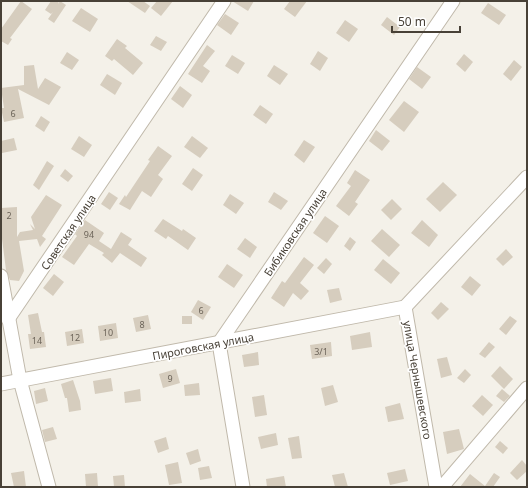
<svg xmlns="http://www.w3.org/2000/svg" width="528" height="488" font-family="'Noto Sans',sans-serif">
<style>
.building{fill:#d6cdbe}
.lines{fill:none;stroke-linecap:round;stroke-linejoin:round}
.minor-casing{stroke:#c0b9ab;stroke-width:15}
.minor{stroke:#fff;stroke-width:13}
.labels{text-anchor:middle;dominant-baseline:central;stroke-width:3.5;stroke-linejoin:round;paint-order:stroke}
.number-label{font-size:9px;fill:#6c6459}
.street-label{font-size:11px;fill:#484137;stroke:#fff}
</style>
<rect width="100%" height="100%" fill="#f4f1e9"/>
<g class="building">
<path d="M21,1l11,8 -22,29 2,1 -4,6 -7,-4v-12z"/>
<path d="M51,1h8l-1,3 2,-3 6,4 -12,18 -6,-4 5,-7 -2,2 -6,-4z"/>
<path d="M127,1h16l7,5 -5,7z"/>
<path d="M157,1h16l-12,15 -10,-8z"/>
<path d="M232,1h22l-6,10z"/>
<path d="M290,1h17l-12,16 -11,-8z"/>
<path d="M488,3l18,12 -7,10 -18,-12z"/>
<path d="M81,8l17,11 -8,13 -18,-11z"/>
<path d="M225,14l14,9 -8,12 -14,-10z"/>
<path d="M387,17l13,10 -6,8 -13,-10z"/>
<path d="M345,20l13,9 -9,13 -13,-9z"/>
<path d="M156,36l11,6 -6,9 -11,-6z"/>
<path d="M117,39l10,7 -2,2 18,15 -10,12 -19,-16 -2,2 -7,-5z"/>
<path d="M207,45l8,6 -12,15 7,5 -8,12 -14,-9z"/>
<path d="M318,51l10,7 -8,13 -10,-7z"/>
<path d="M67,52l12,8 -7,10 -12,-7z"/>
<path d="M464,54l9,8 -8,10 -9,-8z"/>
<path d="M232,55l13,8 -7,11 -13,-8z"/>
<path d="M514,60l8,7 -11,14 -8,-7z"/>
<path d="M34,65l4,24 7,-11 16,9 -12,18 -31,-16 6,29 -20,4 -3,-14h3l-3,-20 23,-3v-19z"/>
<path d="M274,65l14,9 -8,11 -13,-9z"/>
<path d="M417,67l14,10 -9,12 -13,-10z"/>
<path d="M107,74l15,9 -7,12 -15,-10z"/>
<path d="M180,86l12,9 -9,13 -12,-9z"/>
<path d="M404,101l15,11 -15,20 -15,-12z"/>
<path d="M260,105l13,9 -7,10 -13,-9z"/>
<path d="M41,116l9,6 -6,10 -9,-6z"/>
<path d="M376,130l14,11 -8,10 -13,-10z"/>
<path d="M79,136l13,9 -8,12 -13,-8z"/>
<path d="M192,136l16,12 -8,10 -16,-11z"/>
<path d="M14,138l3,12 -15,3 -1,-12z"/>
<path d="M304,140l11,7 -11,16 -10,-8z"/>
<path d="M158,146l14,10 -14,19 5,4 -12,18 -9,-6 -12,19 -11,-6 6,-9 1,2 24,-36 -2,-1z"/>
<path d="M47,161l7,5 -15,24 -6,-5z"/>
<path d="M193,168l10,7 -11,16 -10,-7z"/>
<path d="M65,169l8,7 -5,6 -8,-6z"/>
<path d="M355,170l15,10 -15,22 3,2 -9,12 -13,-10 15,-20 -4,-3z"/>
<path d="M443,182l14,13 -17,17 -14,-13z"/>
<path d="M109,192l9,6 -8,12 -9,-6z"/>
<path d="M274,192l14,9 -7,9 -13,-8z"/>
<path d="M230,194l14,9 -8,11 -13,-9z"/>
<path d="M46,195l16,10 -20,31 4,3 -6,8 -3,-8 -18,2 5,30 -5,10 -9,-1 -4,-10 -5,-39v-23l16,-1v30l3,-5 13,-2 -3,-6 5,5 -4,-12z"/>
<path d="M392,199l10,10 -11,11 -10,-10z"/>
<path d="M325,216l14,10 -12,17 -14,-10z"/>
<path d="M163,219l19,12 1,-2 13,9 -8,12 -20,-14 -2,3 -12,-8z"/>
<path d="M85,220l19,13 -5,8 12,8 10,-17 11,7 -4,6 19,13 -6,9 -21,-14 -8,10 -10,-8 2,-2 -15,-9 -15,21 -12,-8 15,-21 -2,-2z"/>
<path d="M422,220l16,15 -9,12 -18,-14z"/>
<path d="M382,229l18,16 -11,12 -18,-16z"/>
<path d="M350,237l6,5 -6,9 -6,-5z"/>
<path d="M245,238l12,9 -7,11 -13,-9z"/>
<path d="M506,249l7,8 -10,9 -7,-7z"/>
<path d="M304,257l10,8 -14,18 9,8 -8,9 -8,-7 -9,14 -13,-9 11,-17 3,2z"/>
<path d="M326,258l6,6 -8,10 -7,-6z"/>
<path d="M383,259l17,14 -9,11 -17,-14z"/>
<path d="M227,264l16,11 -9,13 -16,-11z"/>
<path d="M54,274l10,8 -11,14 -10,-8z"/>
<path d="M470,276l11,9 -9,11 -11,-9z"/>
<path d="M339,288l3,12 -12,3 -3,-13z"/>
<path d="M198,300l13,7 -8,13 -12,-8z"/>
<path d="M441,302l8,7 -11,11 -7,-7z"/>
<path d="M38,313l4,19h2l2,15 -16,2 -2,-15h3l-3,-19z"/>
<path d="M148,315l3,14 -15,3 -3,-14z"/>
<rect x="182" y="316" width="10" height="8"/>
<path d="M510,316l7,5 -11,14 -7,-6z"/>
<path d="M116,323l2,15 -18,3 -2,-15z"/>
<path d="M82,329l2,14 -17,3 -2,-14z"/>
<path d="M370,332l2,15 -20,3 -2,-14z"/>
<path d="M331,342l1,14 -20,3 -2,-14z"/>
<path d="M489,342l6,5 -10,11 -6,-4z"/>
<path d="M258,352l1,13 -15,2 -2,-12z"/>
<path d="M447,357l5,18 -11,3 -4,-19z"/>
<path d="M500,366l13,13 -9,10 -13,-13z"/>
<path d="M176,369l4,14 -17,5 -4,-14z"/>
<path d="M465,369l6,6 -7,8 -7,-5z"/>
<path d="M111,378l2,13 -18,3 -2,-13z"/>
<path d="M73,380l7,21 1,9 -12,2 -2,-14h-2l-4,-14z"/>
<path d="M199,383l1,12 -15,1 -1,-11z"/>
<path d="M333,385l5,17 -13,4 -4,-18z"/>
<path d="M45,388l3,13 -12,3 -2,-13z"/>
<path d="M140,389l1,12 -16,2 -1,-11z"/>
<path d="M502,389l8,7 -6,6 -8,-6z"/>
<path d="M264,395l3,20 -12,2 -3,-20z"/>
<path d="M482,395l11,10 -10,11 -11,-10z"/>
<path d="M400,403l4,16 -16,3 -3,-15z"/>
<path d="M53,427l4,12 -12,3 -3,-12z"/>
<path d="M459,429l5,20 -17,5 -4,-22z"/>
<path d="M276,433l2,12 -17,4 -3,-12z"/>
<path d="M299,436l3,22 -10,1 -4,-21z"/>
<path d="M166,437l3,12 -11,4 -4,-12z"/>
<path d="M500,441l8,7 -5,6 -8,-7z"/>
<path d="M198,449l3,12 -11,4 -4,-12z"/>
<path d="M522,460l5,6v5l-10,9 -7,-7z"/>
<path d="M178,462l4,21 -13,2 -4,-20z"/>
<path d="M209,466l3,12 -12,2 -2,-12z"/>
<path d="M405,469l3,12 -18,4 -3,-12z"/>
<path d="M24,471l2,16h-12l-3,-14z"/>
<path d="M97,473l1,14h-12l-1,-13z"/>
<path d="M344,473l4,14h-13l-3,-12z"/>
<path d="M494,473l6,4 -7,10h-33l10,-13 15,12z"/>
<path d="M124,475l1,12h-11l-1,-11z"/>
<path d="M284,476l2,11h-19l-1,-8z"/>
</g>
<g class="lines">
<defs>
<g id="minor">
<path d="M1,276l19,104 29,107"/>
<path d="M8,319l216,-318"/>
<path d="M1,384l404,-77"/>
<path d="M243,487l-24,-144 234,-342"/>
<path d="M436,487l-31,-180 122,-130"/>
<path d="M442,487l85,-99"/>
</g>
</defs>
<use href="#minor" class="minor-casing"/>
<use href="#minor" class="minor"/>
</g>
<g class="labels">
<g class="number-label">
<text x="13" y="113">6</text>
<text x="9" y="215">2</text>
<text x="89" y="234">94</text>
<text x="201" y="310">6</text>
<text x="142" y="324">8</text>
<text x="108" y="332">10</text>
<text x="75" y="337">12</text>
<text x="37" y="340">14</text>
<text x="321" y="351">3/1</text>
<text x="170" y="378">9</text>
</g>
<g class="street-label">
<text transform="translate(68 232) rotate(-56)">Советская улица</text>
<text transform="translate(295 232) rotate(-56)">Бибиковская улица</text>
<text transform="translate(203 346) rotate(-11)">Пироговская улица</text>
<text transform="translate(418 380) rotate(80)">улица Чернышевского</text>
</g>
</g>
<rect width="528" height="488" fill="none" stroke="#484137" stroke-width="4"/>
<path d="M392 26v6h68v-6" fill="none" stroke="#484137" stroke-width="2"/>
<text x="398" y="26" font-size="12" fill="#484137" stroke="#ffffff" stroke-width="3" paint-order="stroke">50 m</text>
</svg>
